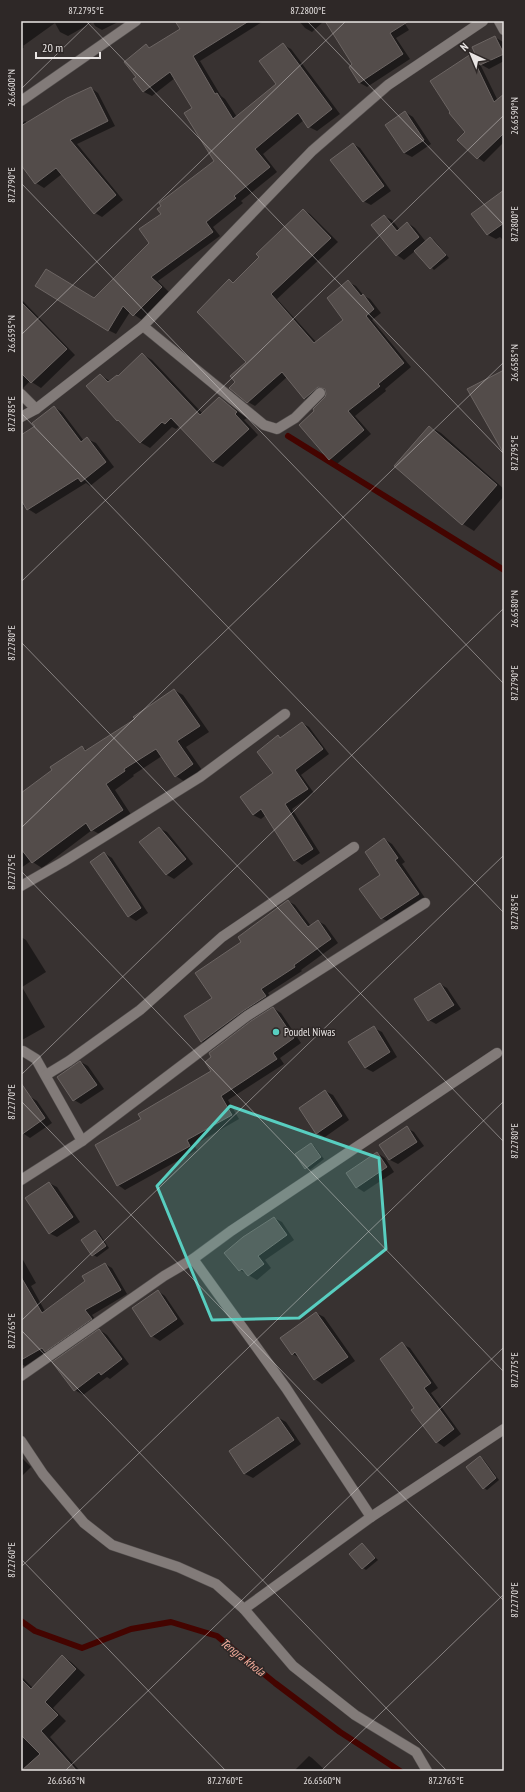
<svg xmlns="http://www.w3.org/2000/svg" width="525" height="1792" font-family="'PT Sans Narrow',sans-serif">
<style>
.shadow{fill:#0007}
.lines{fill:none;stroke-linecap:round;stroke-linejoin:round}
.stream{stroke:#440400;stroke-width:6}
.building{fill:#534c4a;stroke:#6c6563}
.street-casing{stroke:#544f4e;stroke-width:11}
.street{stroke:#827b79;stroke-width:10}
.marked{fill:#58cec0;fill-opacity:0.2;stroke:#58cec0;stroke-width:3;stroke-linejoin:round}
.ticks{fill:none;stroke:#e9e5e4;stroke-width:1;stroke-opacity:0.45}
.poi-dot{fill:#58cec0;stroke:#2e2827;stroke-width:1.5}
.labels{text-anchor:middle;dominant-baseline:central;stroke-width:3;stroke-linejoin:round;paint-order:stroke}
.poi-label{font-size:11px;fill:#e9e5e4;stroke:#2e2827;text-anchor:start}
.water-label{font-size:12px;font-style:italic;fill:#f9af9d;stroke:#2e2827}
.neatline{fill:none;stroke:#e9e5e4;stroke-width:1.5}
.ticks-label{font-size:10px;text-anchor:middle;fill:#e9e5e4}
</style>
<rect width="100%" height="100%" fill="#383231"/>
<g class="shadow">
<path d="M21,21h99l-18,9 -7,-4 -2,-4 -25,14 -8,-4 -5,-9 -32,23 1,1 -3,3z"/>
<path d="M180,21l82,1 -62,39 21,35 4,3 12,18 40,-33 6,-39 8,4 49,65 -23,17 -8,-4 -5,-7 -41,34 14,18 -36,29 2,2 -30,24 7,9 -62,45 11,11 -27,28 -12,-8 -14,22 -8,-4 -14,-31 56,-56 12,-29 53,-52 -22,-53 -18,-31 -23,18 -8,-4 -9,-13 2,-2 9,-31 4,2 31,-19z"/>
<path d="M299,21h25l-12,11 -7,-4z"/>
<path d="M326,21h77l6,9 -13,8 14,21 -43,28 -7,-4 -10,-16 4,-2z"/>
<path d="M495,37l8,5 1,2v17l-15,8 -9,-5 18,37 6,2v39l-20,20 -6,-4 -12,-26 5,-77 7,4z"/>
<path d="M91,88l7,5 17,33 -38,18 46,56 -21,17 -7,-4 -33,-39 -18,14 -8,-5 -15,-19v-40l4,-3 3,2z"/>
<path d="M405,112l8,5 18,27 -19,13 -8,-4z"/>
<path d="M353,144l7,4 31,43 -20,14 -8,-4z"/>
<path d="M504,192v49l-4,-4 -4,2 -8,-4 -15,-21z"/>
<path d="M303,210l7,4 28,28 -61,57 40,44 28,-23 3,-38 8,4 8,10 6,3 11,14 -9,7 39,47 -26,22 1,2 -31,25 16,18 -34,30 -7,-5 -30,-34 16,-14 10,-13 1,-7 -15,12 -7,-4 -18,-22 -32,29 -7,-4 -11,-20 11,-20 -18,-82 4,3z"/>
<path d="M384,216l8,4 8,10 8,-7 7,5 11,14 4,-4 4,2 15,18 -15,12 -19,-19 -11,9 -7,-5z"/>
<path d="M21,299l54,56 -34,33 -11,-7 -9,9z"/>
<path d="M142,354l10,6 51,54 17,-16 27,20 -3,2 14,15 -35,32 -10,-5 -33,-36 -4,3 -4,-2 -22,21 -10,-6 -18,-19 -5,-3 -17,-45 10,6 8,-4z"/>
<path d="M54,407l8,5 22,29 3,-2 9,4 18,24 -24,19 -4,-3 -50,31 -8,-5 -3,-4 -4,3v-72l16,-10z"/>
<path d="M430,427l11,6 63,56v7l-30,35 -11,-7z"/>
<path d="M174,690l9,5 26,37 -23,15 16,23 -17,12 -9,-6 -14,-20 -29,19 1,1 -19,14 17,26 -31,19 -9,-5 -50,38 -11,-7 -10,7v-74l61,-46 5,2 49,-31z"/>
<path d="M302,723l7,4 20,27 -28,21 13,18 -22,16 28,44 -18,12 -7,-5 -29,-45 -5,4 -8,-4 22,-42 3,-37 3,2z"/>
<path d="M159,828l8,4 26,32 -19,15 -7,-4 -26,-32z"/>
<path d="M384,839l8,5 13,18 -3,2 23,34 -36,24 -8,-4v-44z"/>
<path d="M104,853l8,5 36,55 -12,8 -8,-5z"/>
<path d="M288,901l7,4 16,21 7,-5 7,4 13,18 -37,27 1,1 -34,22 5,8 -64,45 -7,-4 -16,-25 27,-19 29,-56z"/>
<path d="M21,937l5,3 20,32 -24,15 23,40 -23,13 -1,-1z"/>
<path d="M440,984l7,4 14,21 -25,15 -7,-4z"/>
<path d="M273,1008l8,5 20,30 -21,15 4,6 -56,36 11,19 -45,26 3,5 -72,40 -7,-5 24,-65 71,-49z"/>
<path d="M374,1028l8,4 15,25 -24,15 -8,-4z"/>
<path d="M81,1062l7,4 16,23 -23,15 -7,-4z"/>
<path d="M325,1091l8,4 16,25 -24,17 -8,-4z"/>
<path d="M29,1096l8,5 15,22 -22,15 -9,-6v-30z"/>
<path d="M407,1128l7,4 10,14 -26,18 -8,-4 -9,-15z"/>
<path d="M311,1144l3,2 10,13 -14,11 -4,-2z"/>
<path d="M377,1153l8,5 9,14 -30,20 -8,-5z"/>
<path d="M49,1183l8,4 23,35 -23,15 -8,-4z"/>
<path d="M274,1218l8,4 12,18 -29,20 6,8 -14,12 -17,-10 -14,-17z"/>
<path d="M95,1231l4,2 10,15 -12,9 -4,-2z"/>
<path d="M21,1259l2,1 13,23 -5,3 14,25 41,-30 19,-17 7,4 15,26 -35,21 6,8 -73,43 -4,-2z"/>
<path d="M158,1291l7,5 19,28 -24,17 -8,-5z"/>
<path d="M316,1313l8,4 31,44 -33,23 -7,-5 -14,-20 -8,-5z"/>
<path d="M100,1330l7,5 22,29 -19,15 -3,-2 -24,18 -8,-5 -21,-28z"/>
<path d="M402,1344l8,4 28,40 -7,5 30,41 -17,13 -7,-5 -22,-33z"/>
<path d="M279,1418l7,4 15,22 -48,34 -8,-4 -15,-22z"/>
<path d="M21,1457l10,10 -10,10z"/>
<path d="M480,1457l4,3 15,20 -12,10 -3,-2z"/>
<path d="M362,1544l16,16 -12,10 -3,-2z"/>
<path d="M62,1656l9,6 14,13 -32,33 13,13 -16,16 30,34h-59v-95l12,12z"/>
<path d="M309,1756l3,2 14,13h-32z"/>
</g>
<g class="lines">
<g class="stream">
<path d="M288,436l216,134"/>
<path d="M21,1621l14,10 47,17 49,-19 40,-7 46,14 58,47 65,49 60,39"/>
</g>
</g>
<g class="building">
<path d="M175,21h74l-56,35 22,38 2,-1 16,26 43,-35 -17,-23 24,-18 49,66 -24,19 -10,-15 -43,36 15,18 -36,29 2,2 -30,24 7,10 -62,45 11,10 -29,29 -10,-10 -15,25 -73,-45 11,-17 48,29 55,-55 -10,-14 22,-15 -4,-5 4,-3 -2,-3 55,-42 -30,-48 8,-5 -22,-36 -27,20 -10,-13 3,-2 -12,-15 22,-18 3,4 31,-19z"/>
<path d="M325,21h84l-19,12 13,21 -44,29 -10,-16 3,-3z"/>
<path d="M495,36l9,18 -24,11 -8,-18z"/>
<path d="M471,54l23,48 10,-8v39l-27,26 -20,-19 8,-8 -16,-19 1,-1 -20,-31z"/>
<path d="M91,87l17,34 -38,19 46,55 -22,19 -38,-46 -21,16 -14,-19v-39l46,-28z"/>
<path d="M405,111l19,29 -20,13 -19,-28z"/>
<path d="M353,143l31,43 -21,16 -33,-42z"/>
<path d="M504,190v33l-17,12 -16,-21z"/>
<path d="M303,209l28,29 -60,56 43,49 29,-23 -16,-22 21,-18 13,16 2,-2 11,15 -8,7 38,47 -26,21 2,2 -32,25 16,19 -35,30 -30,-35 15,-14 -1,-2 12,-12 1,-3 -1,-5 -7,-2 -14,12 -22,-27 -35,31 -18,-15 6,-6 -5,-6 16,-14 -49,-50 32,-33 4,4 26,-26 -3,-3z"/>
<path d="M384,215l13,16 10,-9 12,15 -23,19 -25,-31z"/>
<path d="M430,237l16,18 -16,14 -16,-18z"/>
<path d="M21,302l46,47 -36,34 -10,-10z"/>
<path d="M142,353l58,62 19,-18 18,15 -2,2 14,15 -36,33 -42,-44 -6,6 -3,-2 -22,21 -22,-23 -1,1 -31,-35 14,-12 8,8 9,-7 1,1z"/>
<path d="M504,370v84l-37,-65z"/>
<path d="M54,406l27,36 6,-5 19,25 -25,20 -3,-4 -51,32 -6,-10v-65l14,-9 -3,-3z"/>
<path d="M429,426l68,59 -35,40 -68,-59z"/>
<path d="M174,689l26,37 -23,15 16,23 -18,13 -19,-28 -32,20 1,2 -19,13 17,26 -32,21 -5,-8 -54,40 -11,-14v-56l31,-23 -2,-3 32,-21 3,5 50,-32 -2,-2z"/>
<path d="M302,722l21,27 -28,21 13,19 -23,15 28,45 -19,12 -33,-52 -8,6 -13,-18 33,-24 -16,-21 21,-17 2,3z"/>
<path d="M159,827l27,32 -20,16 -27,-33z"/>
<path d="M384,838l14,20 -3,2 24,34 -38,25 -22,-30 21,-14 -15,-23z"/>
<path d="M104,852l37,56 -13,9 -38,-55z"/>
<path d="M288,900l20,27 10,-7 13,19 -37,26 1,2 -34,22 5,7 -23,15 -42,31 -17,-26 28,-18 -17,-25 46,-31 -3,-5z"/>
<path d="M440,983l14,22 -26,16 -14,-22z"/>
<path d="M273,1007l21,31 -21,15 4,6 -56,37 11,19 -45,25 3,6 -73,40 -22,-41 46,-26 -3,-5 73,-43 -6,-9 6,-5 -2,-4 42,-32z"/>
<path d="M374,1026l16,26 -25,16 -17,-26z"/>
<path d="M80,1061l17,24 -24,16 -16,-24z"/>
<path d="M21,1083l24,35 -24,17z"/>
<path d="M325,1090l17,26 -26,18 -17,-26z"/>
<path d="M407,1126l10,16 -28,18 -10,-15z"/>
<path d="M311,1143l10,14 -16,12 -10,-15z"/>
<path d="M377,1152l10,15 -31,21 -10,-15z"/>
<path d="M49,1182l24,35 -24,17 -24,-36z"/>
<path d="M274,1217l13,18 -29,21 6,8 -16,12 -6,-7 -3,2 -15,-18 19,-16z"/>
<path d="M95,1230l11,16 -14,10 -11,-16z"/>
<path d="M105,1263l16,27 -36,20 7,9 -47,33 -3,-4 -21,12v-83l21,36 43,-32 -3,-5z"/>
<path d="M158,1290l19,29 -26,18 -19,-29z"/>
<path d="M316,1312l32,45 -34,23 -19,-28 -3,3 -12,-17z"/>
<path d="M99,1329l23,30 -21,16 -2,-3 -25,19 -22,-29z"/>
<path d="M402,1342l29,41 -7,5 30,41 -18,14 -25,-33 3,-2 -34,-49z"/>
<path d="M278,1417l16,23 -50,34 -15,-23z"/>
<path d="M480,1456l16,22 -13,11 -17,-22z"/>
<path d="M362,1543l13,15 -13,11 -13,-15z"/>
<path d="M62,1655l14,14 -31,33 13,13 -17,16 36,40h-56l19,-17 -19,-19v-56l10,10z"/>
</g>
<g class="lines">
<defs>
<g id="street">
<path d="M499,21l5,9"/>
<path d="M21,101l115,-80"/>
<path d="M143,326l121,99 13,4 18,-11 25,-25"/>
<path d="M21,394l15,15"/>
<path d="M21,417l15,-8 107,-83 169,-175 76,-66 95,-64"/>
<path d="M21,886l42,-24 137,-85 85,-63"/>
<path d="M21,1052l2,-1 13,8 46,82 -61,39"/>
<path d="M46,1075l23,-14 71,-51 82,-73 132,-90"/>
<path d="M82,1141l165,-125 178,-113"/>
<path d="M193,1259l38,-28 266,-178"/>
<path d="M21,1376l143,-100 29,-17 93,129 85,129"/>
<path d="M21,1441l22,33 41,49 28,22 66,22 38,17 28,25"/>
<path d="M427,1771l-11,-19 -61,-37 -62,-49 -49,-57 127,-92 133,-88"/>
</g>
</defs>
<use href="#street" class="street-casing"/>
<use href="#street" class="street"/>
</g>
<path class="marked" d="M230,1106l149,52 7,91 -87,69 -87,2 -55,-134z"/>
<path class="ticks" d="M86,21l418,433M307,21l197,204M21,89l70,-68M21,183l483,501M21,335l325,-314M21,413l483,500M21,582l483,-467M21,642l483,500M21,828l483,-466M21,871l483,501M21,1075l483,-467M21,1101l483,500M21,1321l483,-466M21,1330l426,441M21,1559l205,212M21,1567l483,-466M65,1771l439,-424M321,1771l183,-177"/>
<circle class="poi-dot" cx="276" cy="1032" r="4"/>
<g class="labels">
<g class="poi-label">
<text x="284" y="1032">Poudel Niwas</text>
</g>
<g class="water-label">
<text transform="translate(243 1657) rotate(38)">Tengra khola</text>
</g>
</g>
<rect width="525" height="1792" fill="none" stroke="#2e2827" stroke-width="44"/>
<g transform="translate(471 54) rotate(316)" stroke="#2e2827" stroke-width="3" paint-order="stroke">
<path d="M0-3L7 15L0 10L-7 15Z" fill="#e9e5e4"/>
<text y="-6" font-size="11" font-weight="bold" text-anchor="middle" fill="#e9e5e4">N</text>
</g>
<path d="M36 52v6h64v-6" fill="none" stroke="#e9e5e4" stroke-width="2"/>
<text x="42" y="52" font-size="12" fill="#e9e5e4" stroke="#2e2827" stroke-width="3" paint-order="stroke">20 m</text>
<rect x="22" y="22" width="481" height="1748" class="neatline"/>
<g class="ticks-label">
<text x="86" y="14">87.2795°E</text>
<text x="308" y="14">87.2800°E</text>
<text transform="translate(11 88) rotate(-90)" y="4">26.6600°N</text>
<text transform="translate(514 116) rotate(-90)" y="4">26.6590°N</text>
<text transform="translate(11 185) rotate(-90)" y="4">87.2790°E</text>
<text transform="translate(514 224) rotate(-90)" y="4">87.2800°E</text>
<text transform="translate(11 334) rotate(-90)" y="4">26.6595°N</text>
<text transform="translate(514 363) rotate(-90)" y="4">26.6585°N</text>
<text transform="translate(11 414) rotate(-90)" y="4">87.2785°E</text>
<text transform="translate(514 453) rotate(-90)" y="4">87.2795°E</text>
<text transform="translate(514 609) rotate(-90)" y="4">26.6580°N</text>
<text transform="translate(11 643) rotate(-90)" y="4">87.2780°E</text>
<text transform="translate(514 683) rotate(-90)" y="4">87.2790°E</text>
<text transform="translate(11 872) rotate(-90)" y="4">87.2775°E</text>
<text transform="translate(514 912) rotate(-90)" y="4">87.2785°E</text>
<text transform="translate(11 1102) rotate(-90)" y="4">87.2770°E</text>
<text transform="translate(514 1141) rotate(-90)" y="4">87.2780°E</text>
<text transform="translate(11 1331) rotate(-90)" y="4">87.2765°E</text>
<text transform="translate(514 1370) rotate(-90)" y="4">87.2775°E</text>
<text transform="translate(11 1560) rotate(-90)" y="4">87.2760°E</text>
<text transform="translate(514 1600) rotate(-90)" y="4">87.2770°E</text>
<text x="66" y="1784">26.6565°N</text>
<text x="225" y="1784">87.2760°E</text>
<text x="322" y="1784">26.6560°N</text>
<text x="446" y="1784">87.2765°E</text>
</g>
</svg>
